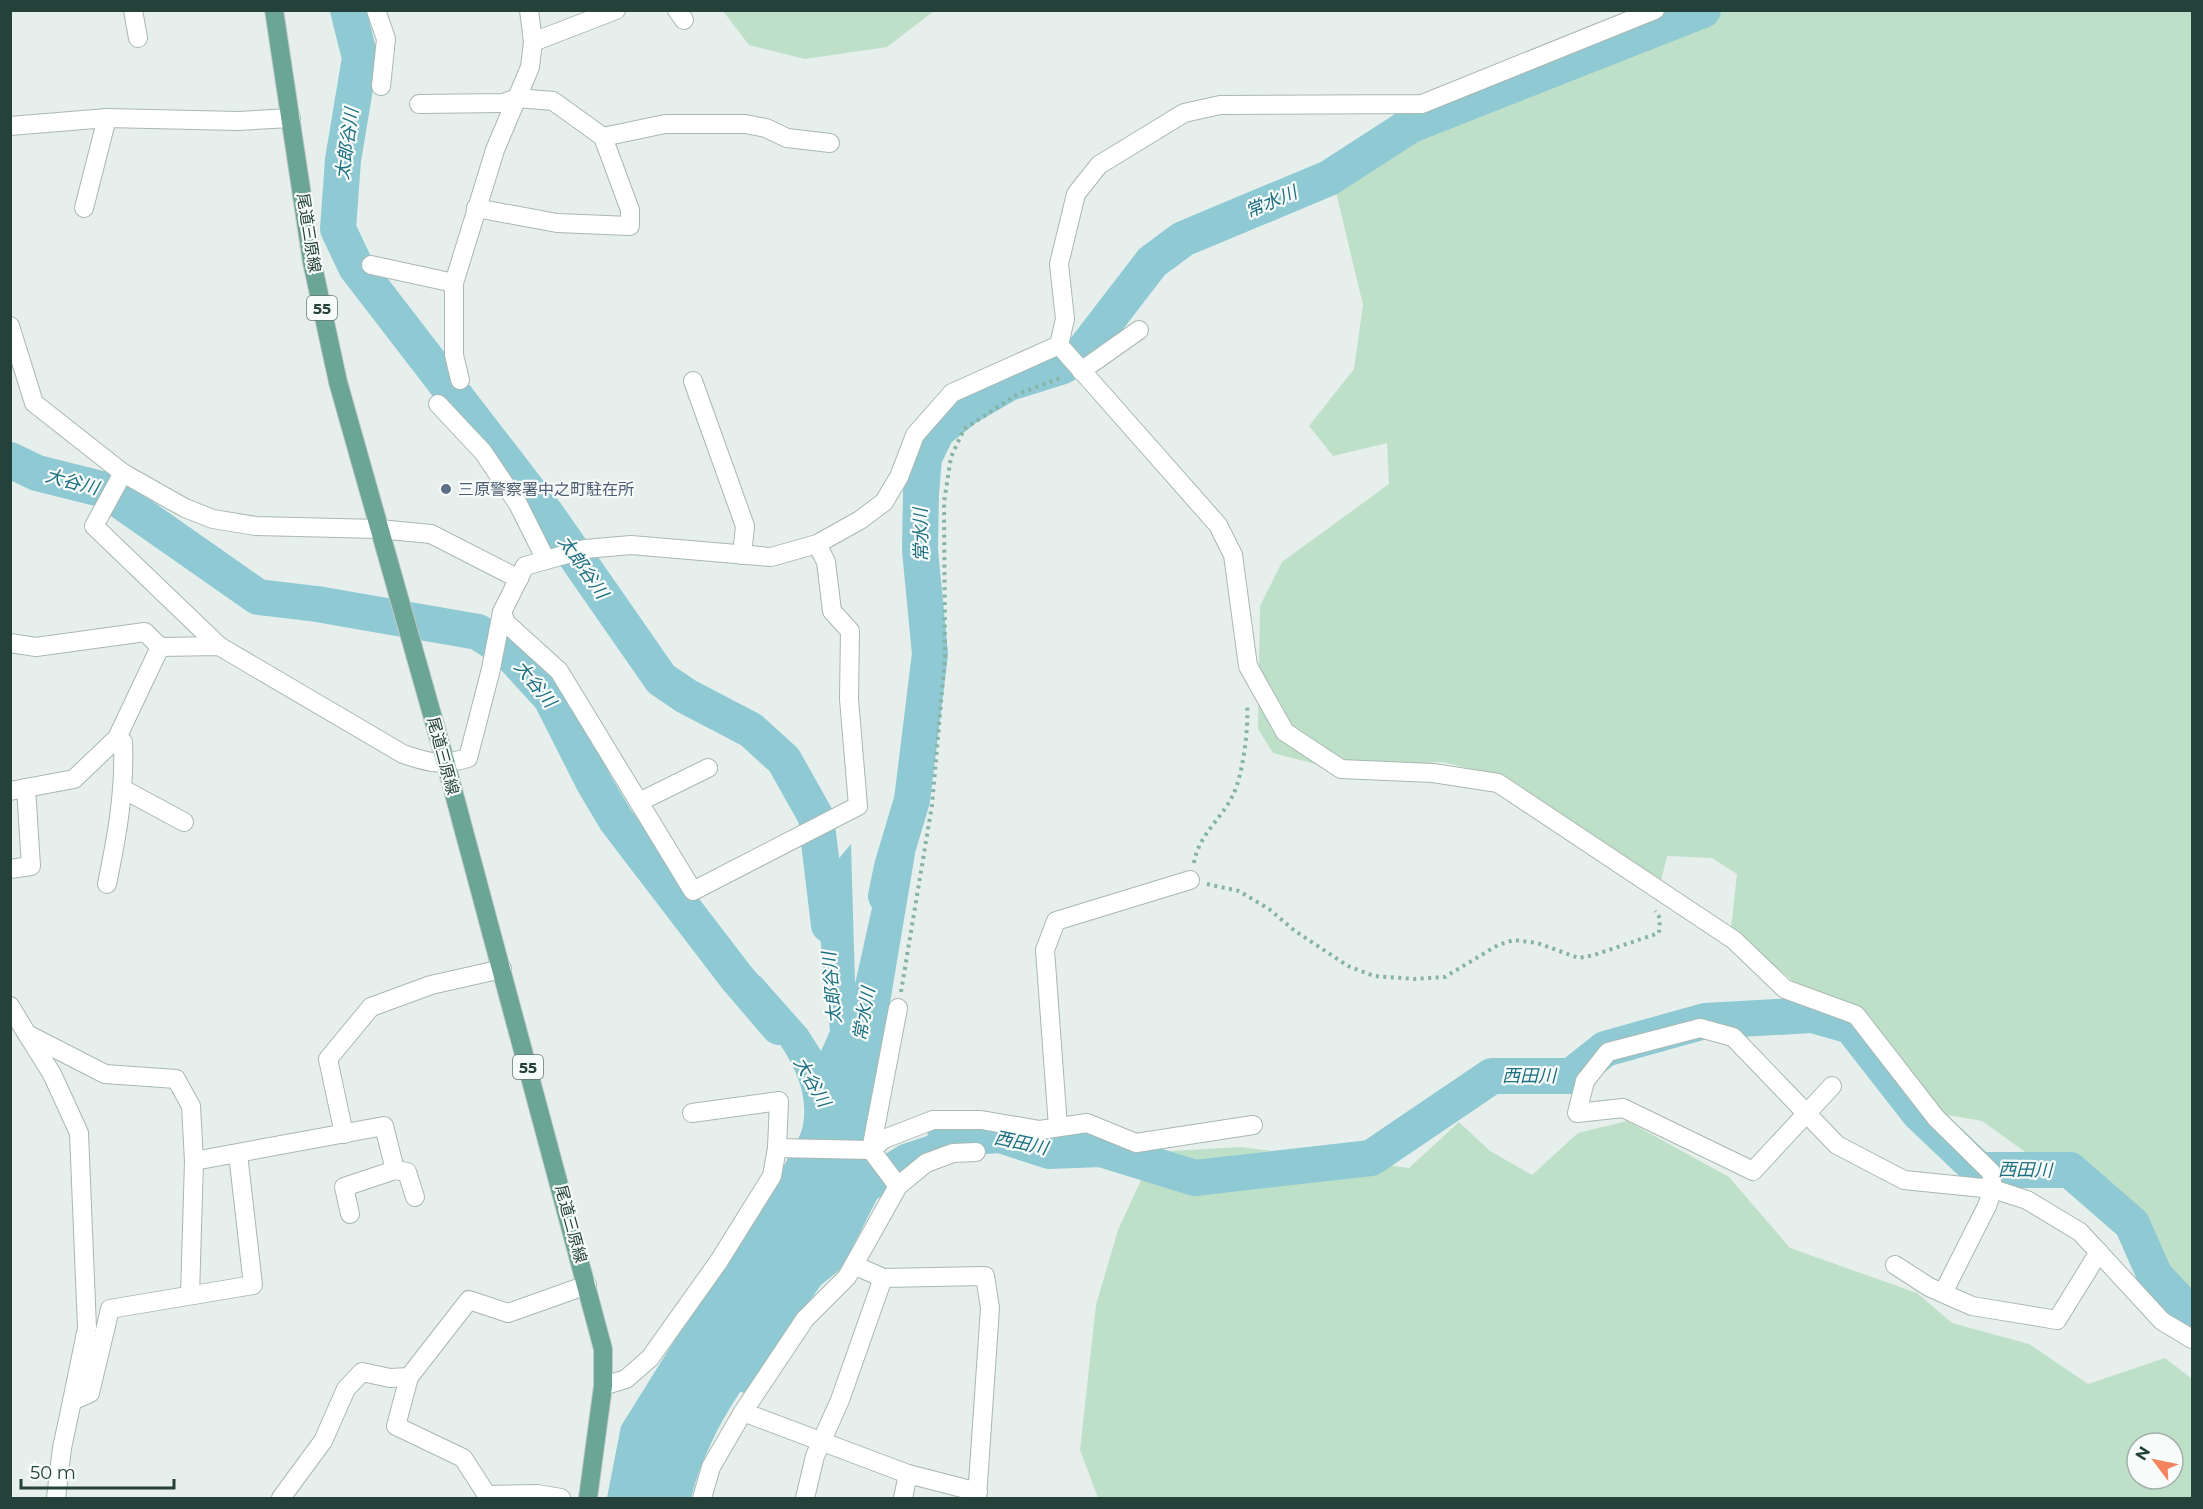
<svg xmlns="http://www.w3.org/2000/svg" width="2203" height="1509" font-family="Montserrat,'Noto Sans JP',sans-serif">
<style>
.green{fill:#bfe0c8;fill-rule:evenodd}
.water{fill:#8ec9d4}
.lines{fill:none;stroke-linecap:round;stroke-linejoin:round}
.river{stroke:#8ec9d4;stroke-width:36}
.minor-casing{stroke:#a8b8b2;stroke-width:20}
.primary-casing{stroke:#c2cac8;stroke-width:20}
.path{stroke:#86b3a5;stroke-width:4;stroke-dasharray:3 4.5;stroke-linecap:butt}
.minor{stroke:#fff;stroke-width:18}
.primary{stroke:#6aa596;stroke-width:18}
.service-dot{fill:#5c6f8a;stroke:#f7fbf9;stroke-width:2}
.labels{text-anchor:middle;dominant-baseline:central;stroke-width:4.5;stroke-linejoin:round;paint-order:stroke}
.shield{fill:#f7fbf9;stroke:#637a73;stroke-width:1.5}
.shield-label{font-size:15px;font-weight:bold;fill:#24423a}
.street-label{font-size:16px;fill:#24423a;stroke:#f7fbf9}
.service-label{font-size:16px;fill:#4e5e75;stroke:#f7fbf9;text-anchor:start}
.water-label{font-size:18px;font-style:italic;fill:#1c6f80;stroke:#f7fbf9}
</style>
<rect width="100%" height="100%" fill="#e6efeb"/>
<g class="green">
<path d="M723,11h211l-47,36 -82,12 -56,-14z"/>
<path d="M1723,11h469v1291l-32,-32 -18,-49 -70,-60 -37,-2 -53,-38 -40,-7 -82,-101 -65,-30 -64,-54 6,-55 -25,-16 -45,-2 -6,25 -154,-104 -65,-15 -111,6 -58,-15 -15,-24 2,-123 22,-44 107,-78 -2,-41 -54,13 -24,-30 45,-57 9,-64 -28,-117 82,-52 291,-114z"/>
<path d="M1627,1121l102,56 61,71 127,45 35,30 77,21 59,40 77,-26 27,21v119h-1094l-18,-48 16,-145 22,-75 36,-78 87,-5 168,21 50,-46 31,29 42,24 46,-42zM2137,1443h36v36h-36z"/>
</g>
<path class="water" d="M851,844l4,140 31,-139 29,9 -43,256 -3,54 31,-19 48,-16 51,1 -14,16 -34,4 -74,49 -35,69 -21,17 -76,108 -5,-1c-21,32 -40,69 -49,106h-84l14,-72 165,-264c5,-11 15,-25 17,-37 9,-51 -32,-92 -60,-130l17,-19 47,53 14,22 9,-20 -15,-144z"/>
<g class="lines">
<g class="river">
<path d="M348,10l12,48 -17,102 -5,69 18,38 191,248 114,164 25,17 65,34 33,30 32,57 13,108"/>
<path d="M10,460l27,13 68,17 153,107 59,7 161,28 32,21 41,45 43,85 22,37 121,158 42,49"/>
<path d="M886,896l6,-29 20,-67 18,-146 -10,-104 1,-57 3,-35 13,-27 29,-23 43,-25 54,-17 19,-13 70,-91 31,-23 146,-61 82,-53 292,-115"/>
<path d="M945,1139l55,-4 49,16 52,-2 94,29 176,-20 121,-82h79l34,-27 100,-28 107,-6 39,11 68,87 60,57h91l62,54 23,52 37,39"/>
</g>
<defs>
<g id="minor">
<path d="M133,10l5,28"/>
<path d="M376,10l10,29 -5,47"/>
<path d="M677,10l7,10"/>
<path d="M533,42l83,-32"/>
<path d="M419,104l84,-1 14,-5 36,3 50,36 27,73v16l-73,-3 -81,-15"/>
<path d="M10,126l97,-8 131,3 53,-3"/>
<path d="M603,137l62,-13h80l21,4 21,10 43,5"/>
<path d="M84,208l23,-90"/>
<path d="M371,265l83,18"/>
<path d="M10,326l24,77 89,70 62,35 28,11 43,7 123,3 52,5 88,45"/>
<path d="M1059,345l159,180 15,30 15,111 37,66 56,37 92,4 65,10 236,157 51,49 71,26 80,103 55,54 2,17 -6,17 -44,87"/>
<path d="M1081,371l58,-41"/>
<path d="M460,380l-6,-25v-72l41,-133 35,-83 3,-25 -4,-32"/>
<path d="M693,381l52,145 -3,29"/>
<path d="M438,404l45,48 35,52 28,56"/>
<path d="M123,473l-29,53 125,120"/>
<path d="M817,544l9,18 6,49 18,20 -1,68 9,107 -165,85 -134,-220 -53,-48 -4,-11 23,-46 60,-17 46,-4 140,12 46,-13 43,-24 24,-18 15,-25 16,-42 37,-42 107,-48 6,-26 -6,-55 17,-70 23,-29 85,-52 36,-8 202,-1 233,-94"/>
<path d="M10,643l26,4 109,-15 15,15"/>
<path d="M123,789l61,33"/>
<path d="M10,791l64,-12 43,-41 43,-91 59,-1 184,108c27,9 37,12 65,4l23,-89 11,-57"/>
<path d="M639,802l69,-34"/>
<path d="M10,869l21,-3 -5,-78"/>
<path d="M107,884c10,-48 18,-93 16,-142l-6,-4"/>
<path d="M10,1006l17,28 78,40 71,5 15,27 3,55 -4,134"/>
<path d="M27,1034l25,40 27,59 8,195 -15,73"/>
<path d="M1832,1086l-79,85 -130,-63 -46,5 8,-32 23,-29 92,-24 33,9 104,108 67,35 89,9 34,11 53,32 82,89 30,18"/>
<path d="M1058,1127l-13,-177 11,-29 134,-41"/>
<path d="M344,1134l-16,-75 43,-52 60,-22 71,-16"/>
<path d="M777,1148l94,2 13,-11 49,-19h48l59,10 47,-7 49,20 117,-18"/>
<path d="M194,1161l190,-35 11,44"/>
<path d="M898,1186l-27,-36 27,-142"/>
<path d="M350,1214l-6,-27 51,-17 12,2 8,25"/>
<path d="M854,1265l29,13 102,-2 5,32 -13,190"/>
<path d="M1895,1265l34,22 43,19 85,14 42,-68"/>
<path d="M409,1377l-13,49 67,32 24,37 50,-1 24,4"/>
<path d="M603,1386l23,-7 24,-21 69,-97 53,-85 5,-28 2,-47 -87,12"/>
<path d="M743,1412l165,62 70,18"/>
<path d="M56,1498l6,-50 10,-47 18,-8 20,-84 143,-24 -15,-131"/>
<path d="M281,1498l42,-57 23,-52 16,-17 28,6 19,-1 60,-77 39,13 79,-28"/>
<path d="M702,1498l9,-31 32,-55 62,-93 42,-42 51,-91 28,-23 27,-10 23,-1"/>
<path d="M805,1498l10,-42 25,-56 43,-122"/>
<path d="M903,1498l5,-24"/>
</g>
<path id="primary" d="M274,10l38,252 26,120 108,382 157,585v37l-15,112"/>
</defs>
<use href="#minor" class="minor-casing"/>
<use href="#primary" class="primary-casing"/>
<g class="path">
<path d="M1194,863c4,-27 28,-45 39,-68 10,-20 16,-69 14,-91"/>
<path d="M1207,884l32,7 30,18 26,22 53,35 26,10 40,3 31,-2 53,-32 16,-5 23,3 42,15 15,-3 65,-22 1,-15 -5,-7"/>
<path d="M901,992l31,-187 13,-148 -1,-155 7,-45 13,-28 54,-35 45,-17"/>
</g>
<use href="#minor" class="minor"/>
<use href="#primary" class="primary"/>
</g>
<circle class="service-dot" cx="446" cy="489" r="6"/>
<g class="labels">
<g class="shield">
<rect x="307" y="296" width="30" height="24" rx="4.5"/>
<rect x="513" y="1055" width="30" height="24" rx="4.5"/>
</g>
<g class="shield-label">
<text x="322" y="308">55</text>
<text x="528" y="1067">55</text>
</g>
<g class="street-label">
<text transform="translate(309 233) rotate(81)">尾道三原線</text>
<text transform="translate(443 756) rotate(75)">尾道三原線</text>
<text transform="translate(571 1224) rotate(75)">尾道三原線</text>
</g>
<g class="service-label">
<text x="458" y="489">三原警察署中之町駐在所</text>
</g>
<g class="water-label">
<text transform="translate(347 144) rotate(-82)">太郎谷川</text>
<text transform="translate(1271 202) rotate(-23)">常水川</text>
<text transform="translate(72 482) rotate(15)">大谷川</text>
<text transform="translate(921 535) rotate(-91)">常水川</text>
<text transform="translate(583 567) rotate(55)">太郎谷川</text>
<text transform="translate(535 684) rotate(51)">大谷川</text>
<text transform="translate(832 988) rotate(-95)">太郎谷川</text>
<text transform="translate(864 1014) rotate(-80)">常水川</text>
<text x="1529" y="1076">西田川</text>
<text transform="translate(812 1082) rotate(60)">大谷川</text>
<text transform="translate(1021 1143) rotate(12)">西田川</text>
<text transform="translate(2025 1170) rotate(1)">西田川</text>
</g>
</g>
<rect width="2203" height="1509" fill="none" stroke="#24423a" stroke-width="24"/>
<g transform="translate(2155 1461) rotate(302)"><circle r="28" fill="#f7fbf9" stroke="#a3b1ad" stroke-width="1.5"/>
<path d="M0-4.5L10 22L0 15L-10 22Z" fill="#f4845f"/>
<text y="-9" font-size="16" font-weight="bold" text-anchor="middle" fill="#24423a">N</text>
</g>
<path d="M21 1479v9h153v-9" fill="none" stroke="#24423a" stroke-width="3"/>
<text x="30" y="1479" font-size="18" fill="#24423a" stroke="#f7fbf9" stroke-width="4.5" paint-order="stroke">50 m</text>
</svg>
